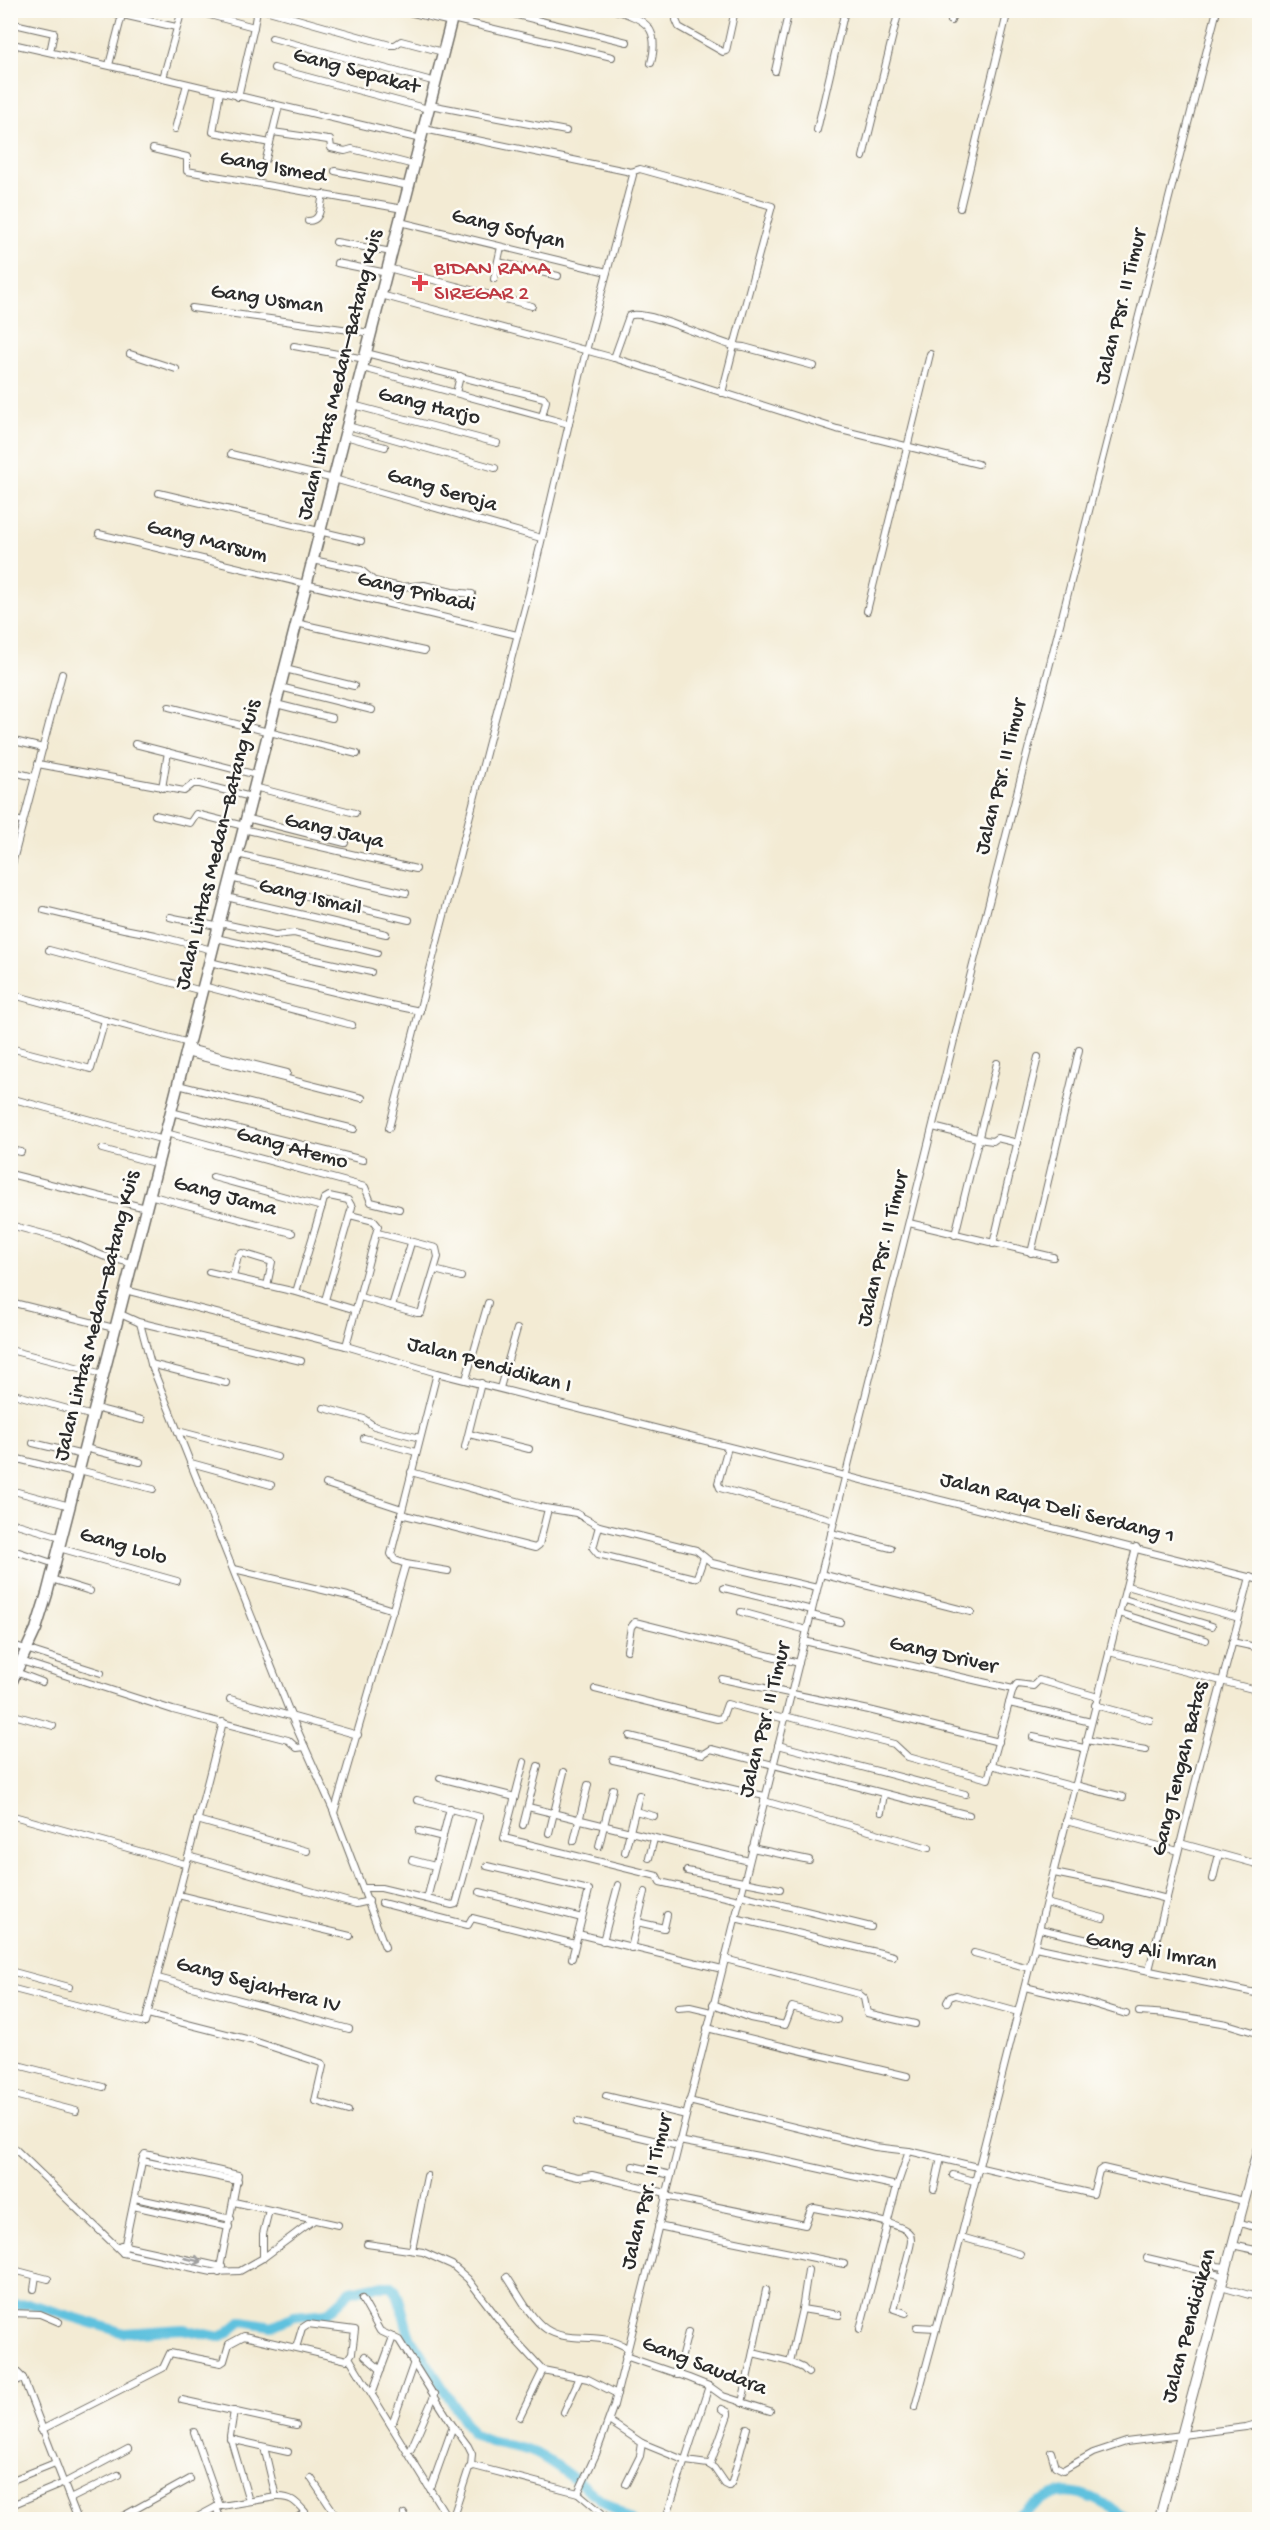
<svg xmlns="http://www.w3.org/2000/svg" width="1270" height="2530" font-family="'Gochi Hand',sans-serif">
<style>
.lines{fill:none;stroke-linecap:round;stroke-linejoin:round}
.river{stroke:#5fc1de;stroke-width:10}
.minor-casing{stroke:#716e66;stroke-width:8}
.secondary-casing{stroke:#716e66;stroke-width:11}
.trunk-casing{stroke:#716e66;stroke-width:13}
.minor{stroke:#fff;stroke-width:6}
.secondary{stroke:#fff;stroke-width:9}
.trunk{stroke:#fff;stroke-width:10}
.oneway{stroke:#a0a0a0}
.health-dot{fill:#e0444e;stroke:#fdfcf7;stroke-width:2}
.labels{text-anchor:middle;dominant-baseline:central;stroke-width:5;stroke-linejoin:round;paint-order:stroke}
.street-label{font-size:22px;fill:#2b2b2b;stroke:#fdfcf7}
.health-label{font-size:22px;fill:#be3a42;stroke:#fdfcf7;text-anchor:start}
</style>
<rect width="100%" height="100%" fill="#fdfcf7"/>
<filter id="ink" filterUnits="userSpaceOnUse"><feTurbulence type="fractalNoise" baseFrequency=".0167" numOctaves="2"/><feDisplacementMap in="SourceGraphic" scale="12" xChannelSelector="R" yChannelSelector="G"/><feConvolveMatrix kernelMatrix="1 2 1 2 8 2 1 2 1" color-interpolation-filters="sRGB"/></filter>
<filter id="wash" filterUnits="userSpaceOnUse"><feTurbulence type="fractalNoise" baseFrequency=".008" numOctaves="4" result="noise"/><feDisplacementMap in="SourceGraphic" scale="24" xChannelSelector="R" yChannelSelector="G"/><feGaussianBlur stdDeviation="1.35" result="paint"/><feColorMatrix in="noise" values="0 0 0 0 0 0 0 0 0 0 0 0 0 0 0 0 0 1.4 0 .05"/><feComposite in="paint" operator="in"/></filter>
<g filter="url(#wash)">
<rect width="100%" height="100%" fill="#f3ebd4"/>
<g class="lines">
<g class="river">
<path d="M10,2305l21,-1 93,29 59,-4 36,8 7,-3 16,-13 30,5 22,-10 33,-3 24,-22 24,-5h17c8,6 13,39 18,51l62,96c20,14 44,10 65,21 34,18 62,48 95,66"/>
<path d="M1010,2520c15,-9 33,-23 50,-27 22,-5 52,14 69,27"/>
<path d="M1252,2520l8,-6"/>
</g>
</g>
</g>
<g filter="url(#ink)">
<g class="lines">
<defs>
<g id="minor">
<path d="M101,10l75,17"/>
<path d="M182,10l-19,68 258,61"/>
<path d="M193,10l13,3"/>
<path d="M265,10l125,35h5l6,-4 42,11"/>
<path d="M400,10l51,12"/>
<path d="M496,10l131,32"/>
<path d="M614,10c33,9 46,19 37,53"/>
<path d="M677,10l-1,10 3,7 44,25 3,-1 9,-41"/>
<path d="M206,14l48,13 -16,70"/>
<path d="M452,19l160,38"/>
<path d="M951,21l3,-11"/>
<path d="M10,23l44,10 -4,19"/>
<path d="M254,27l3,-17"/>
<path d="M272,38l164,44"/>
<path d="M10,58l5,-12 2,-1 146,33"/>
<path d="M109,65l13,-50"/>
<path d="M274,68l154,41"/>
<path d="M775,71l14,-61"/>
<path d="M220,92l-7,40 57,11"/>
<path d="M430,105l136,26"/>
<path d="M175,129l12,-45"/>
<path d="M424,129l207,43 9,-3 132,37 -38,140 10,1 70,19"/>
<path d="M817,130l28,-120"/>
<path d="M273,132l55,8h2l1,8 14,3 7,-2 62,16"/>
<path d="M153,149l34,8v14l216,38"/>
<path d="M863,157l36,-147"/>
<path d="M266,159l13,-53"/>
<path d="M335,171l74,15"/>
<path d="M960,208l48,-198"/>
<path d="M308,221c14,0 12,-15 15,-27"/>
<path d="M400,222l207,50"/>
<path d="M336,242l56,10"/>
<path d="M498,262l60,14"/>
<path d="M337,263l50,10"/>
<path d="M388,268l144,38"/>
<path d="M494,279l7,-32"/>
<path d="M381,295l233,63 223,71 141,35"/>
<path d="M192,308l179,25"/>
<path d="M294,346l71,13"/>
<path d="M366,353l178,45 2,3 -4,16"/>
<path d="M130,354l46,15"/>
<path d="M614,358l15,-42c15,-8 84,25 105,30l-12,47"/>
<path d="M363,368l206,56"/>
<path d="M456,393l4,-17"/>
<path d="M353,405l144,38"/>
<path d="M348,426l147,42"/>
<path d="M345,436l40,11"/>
<path d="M231,454l103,25 207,59"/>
<path d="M159,493l202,48"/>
<path d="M99,534l418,101"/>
<path d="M313,560l48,10 13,11 27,6 23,-2 28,7 20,2"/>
<path d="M867,611l63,-257"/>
<path d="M296,623l128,28"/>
<path d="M285,669l69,17"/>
<path d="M280,687l92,23"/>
<path d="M276,704l56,14"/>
<path d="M169,707l188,47"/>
<path d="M10,740l33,8"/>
<path d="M135,744l122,31"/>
<path d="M38,764l146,27 9,-7h7l51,13"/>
<path d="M10,771l24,6"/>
<path d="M254,787l101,26"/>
<path d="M162,788l6,-36"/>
<path d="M155,815l35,8 6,-9 48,12"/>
<path d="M10,818l13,4"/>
<path d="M246,818l99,25"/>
<path d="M243,829l173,40"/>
<path d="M237,854l169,39"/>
<path d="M10,872l52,-198"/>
<path d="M230,878l179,42"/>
<path d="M226,897l160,37"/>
<path d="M44,910l80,19 31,6 57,15"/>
<path d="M170,917c16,4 32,5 49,10"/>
<path d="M220,923l55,12 19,-2 83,20"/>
<path d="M216,938l155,34"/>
<path d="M49,950l153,41"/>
<path d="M210,962l166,40 44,9"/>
<path d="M203,986l149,39"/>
<path d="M10,994l179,49"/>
<path d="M10,1048l81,21 14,-49"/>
<path d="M188,1048l99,25"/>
<path d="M186,1053l176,45"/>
<path d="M178,1085l176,44"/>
<path d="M10,1098l154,42"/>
<path d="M171,1112l192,48"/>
<path d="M933,1127l52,13 8,1 4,-3 21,5"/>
<path d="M389,1128l103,-398 37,-137 57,-242 47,-176 -2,-3"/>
<path d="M166,1133l199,54 6,15 28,7"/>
<path d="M102,1149l56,15"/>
<path d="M10,1150l11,2"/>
<path d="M10,1174l136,34"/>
<path d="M213,1177l109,30"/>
<path d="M149,1195l143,38"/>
<path d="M909,1223l144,34"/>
<path d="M10,1225l56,15 37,16 28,7"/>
<path d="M955,1235l42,-172"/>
<path d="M993,1244l45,-187"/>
<path d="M1031,1253l48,-203"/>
<path d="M435,1270l26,7"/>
<path d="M209,1272l87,20 60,18"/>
<path d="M233,1277l5,-21 4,-3 30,9 -5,24"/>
<path d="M125,1290l221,56 91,27 221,56 602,151"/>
<path d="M296,1292l28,-93 5,-3 19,4 4,7 -27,93"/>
<path d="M360,1297l57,16h4l17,-56 -2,-9 -58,-15"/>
<path d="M10,1302l104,26"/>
<path d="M392,1306l19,-63"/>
<path d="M118,1313l20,9 163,39"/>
<path d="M140,1323l11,41 141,354 42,94"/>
<path d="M346,1346l32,-120 -4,-5 -24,-6"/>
<path d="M10,1350l93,24"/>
<path d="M151,1364l75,19"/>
<path d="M466,1379l22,-76"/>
<path d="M500,1388l17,-59"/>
<path d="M10,1393l83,23"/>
<path d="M95,1408l47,12"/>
<path d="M324,1408l40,11 10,7 46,12"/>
<path d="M178,1431l99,26"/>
<path d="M469,1434l60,15"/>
<path d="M364,1438l52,14"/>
<path d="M33,1443l50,12"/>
<path d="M465,1447l16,-64"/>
<path d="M728,1447l-10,36 2,5 114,32"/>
<path d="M85,1448l55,14"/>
<path d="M10,1457l68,17"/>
<path d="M191,1463l80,22"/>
<path d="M79,1470l74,19"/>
<path d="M411,1472l128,35 37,6 5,3"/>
<path d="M326,1484l76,25"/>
<path d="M10,1490l60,16"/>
<path d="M401,1514l134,34 4,-3 9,-36"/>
<path d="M584,1518l15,8 97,24 16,13 105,25"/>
<path d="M10,1522l51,15"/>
<path d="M599,1526l-6,22 5,6 96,24 3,-1 7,-20"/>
<path d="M831,1533l60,15"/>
<path d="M59,1548l118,33"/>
<path d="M10,1549l45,15"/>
<path d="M406,1564l42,7"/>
<path d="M234,1569l114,27 45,14"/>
<path d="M821,1574l150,38"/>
<path d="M51,1579l39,12"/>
<path d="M1127,1586l112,32"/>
<path d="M724,1588l88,22"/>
<path d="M1124,1599l88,27"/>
<path d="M741,1612l66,18"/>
<path d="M1119,1613l87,27"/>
<path d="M811,1615l29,7"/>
<path d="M804,1641l209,48"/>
<path d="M1232,1642l28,6"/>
<path d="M10,1644l91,29"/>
<path d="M627,1650l4,-23 4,-5 164,41"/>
<path d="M1109,1652l151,39"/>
<path d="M21,1661l152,49 115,30 9,8 8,-1"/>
<path d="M16,1672l26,10"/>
<path d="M722,1679l147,31 130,32"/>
<path d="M595,1689l122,30 5,-1 5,-14 58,15"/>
<path d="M1013,1689l4,-5 16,2 6,-6 59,17"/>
<path d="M230,1699l128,36"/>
<path d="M1009,1703l82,19"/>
<path d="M1095,1705l55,15"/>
<path d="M10,1714l43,12"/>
<path d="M785,1716l109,28 14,13 80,22 25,-90"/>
<path d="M630,1736l68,17 5,1 8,-5 258,66"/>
<path d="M1033,1737l51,11"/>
<path d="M1086,1740l60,10"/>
<path d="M778,1745l187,49"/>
<path d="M613,1760c51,11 101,26 152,36"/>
<path d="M524,1762l-20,76 153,38 3,6 79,18"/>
<path d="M991,1765l84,22"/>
<path d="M440,1778l75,19"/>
<path d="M1075,1785l48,12"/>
<path d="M764,1801l165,47"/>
<path d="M528,1807l221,54"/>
<path d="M635,1811l19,5"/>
<path d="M881,1812l3,-18"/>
<path d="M10,1815l175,49"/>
<path d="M197,1820l110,31"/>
<path d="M1066,1821l112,30"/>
<path d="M523,1825l15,-59"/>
<path d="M419,1831l24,6"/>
<path d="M549,1833l15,-61"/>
<path d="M574,1841l14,-56"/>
<path d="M1180,1843l80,22"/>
<path d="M599,1846l14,-57"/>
<path d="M752,1848l57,12"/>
<path d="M625,1852l14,-57"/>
<path d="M188,1856l168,48 13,-3"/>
<path d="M649,1858l5,-19"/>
<path d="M412,1860l23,6"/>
<path d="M487,1866l102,24 -17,68"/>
<path d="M687,1871l93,18"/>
<path d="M1054,1873l54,11 59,15"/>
<path d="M1213,1879l6,-25"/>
<path d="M364,1888h17l71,17 4,-1 24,-87 -63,-17"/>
<path d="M480,1892l102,26"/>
<path d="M178,1895l172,41"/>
<path d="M741,1895l130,32"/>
<path d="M427,1899l23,-91"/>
<path d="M382,1903l86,22 4,-7 103,26"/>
<path d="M1046,1903l57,15"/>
<path d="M735,1918l158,38"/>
<path d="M637,1922l27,6 3,-13"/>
<path d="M1040,1929l57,13"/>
<path d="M578,1934l144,35"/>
<path d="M603,1941l15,-56"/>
<path d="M385,1947l-51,-134 72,-249 -11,-4 -4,-6 46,-181"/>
<path d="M1035,1947l225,47"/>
<path d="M631,1948l14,-56"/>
<path d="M974,1953l55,15"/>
<path d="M725,1959l134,35 5,4 3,15 48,11"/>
<path d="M1149,1970l52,-210 49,-183"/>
<path d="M10,1971l59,16"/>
<path d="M158,1978l191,51"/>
<path d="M1025,1987l58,14 43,13"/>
<path d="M10,1988l135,35 78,-301"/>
<path d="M947,2002l3,-5 6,-2 62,17"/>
<path d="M713,2004l37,14 35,7 7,-18 45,13"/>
<path d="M678,2008l12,-1 21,5"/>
<path d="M1139,2012l30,2 58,10 33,10"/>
<path d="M148,2014l106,27 67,22 2,3 -8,35 33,10"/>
<path d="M707,2028l200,48"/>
<path d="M10,2063l93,24"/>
<path d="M10,2094l66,17"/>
<path d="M606,2096l80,19"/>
<path d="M689,2101l186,46 34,4 184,43 6,-23 4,-3 141,33"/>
<path d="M577,2122l101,24"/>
<path d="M679,2141l106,20 112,25"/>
<path d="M10,2144l113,109 89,19 28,-1 23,-13 51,-38"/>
<path d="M142,2161l96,20"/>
<path d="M633,2166l38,9"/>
<path d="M544,2169l34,8 14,-2 74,18"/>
<path d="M953,2175l21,6"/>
<path d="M934,2189l7,-31"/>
<path d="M665,2196l140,29 6,-16 3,-1c18,4 86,13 95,25 3,4 2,10 1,14l-16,62 12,4"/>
<path d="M135,2198l96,21"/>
<path d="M234,2202l104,23"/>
<path d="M133,2206l96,21"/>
<path d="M1238,2222l22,7"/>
<path d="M658,2226l186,38"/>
<path d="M961,2237l59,17"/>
<path d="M367,2244l56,8 29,13 16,14 41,54 34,37 45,9 29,15"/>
<path d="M121,2245l101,22"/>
<path d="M1232,2245l28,6"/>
<path d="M412,2250l15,-74"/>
<path d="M123,2253l20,-96 2,-3 93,21 -19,98"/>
<path d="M1206,2257l11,9 9,1"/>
<path d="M263,2258v-24l6,-24"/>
<path d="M1147,2258l77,18"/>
<path d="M10,2269l38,10"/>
<path d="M507,2277c11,16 23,41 39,52 24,16 54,1 81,19"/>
<path d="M1221,2287l39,11"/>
<path d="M34,2289l2,-13"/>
<path d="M362,2299l18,32 19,9 54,86 15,20 4,8 -1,12"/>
<path d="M802,2309l6,-39"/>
<path d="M10,2313l30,1 19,8"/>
<path d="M917,2327l19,1"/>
<path d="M860,2329l37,-143 12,-35"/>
<path d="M10,2333l4,-20"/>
<path d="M753,2353l37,9 12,-53 37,6"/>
<path d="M365,2356l16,14"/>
<path d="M625,2356l64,22 20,8 14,10 47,15"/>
<path d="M350,2359l99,161"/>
<path d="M790,2362l13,6 5,5"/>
<path d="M10,2365l13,13 55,142"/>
<path d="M677,2375l11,-43"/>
<path d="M10,2384l13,-6"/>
<path d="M373,2391l20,-54"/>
<path d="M182,2400l114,25"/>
<path d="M742,2403l24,-113"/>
<path d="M915,2407l46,-170 175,-690"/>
<path d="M234,2411l-4,25 19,65"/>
<path d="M564,2412l16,-35"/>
<path d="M520,2417l23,-47"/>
<path d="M609,2421l33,22 -2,13 -14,28"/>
<path d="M393,2422l21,-60"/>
<path d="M41,2430l122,-62 7,-15 51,10 3,-2 5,-17 15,-8 103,24 5,-7 3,-23 -47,-6 -6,4 -6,20"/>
<path d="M194,2432l26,74"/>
<path d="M230,2439l58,13"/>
<path d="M642,2443l44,18 22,3 6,4 11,16 4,2 3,-4 15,-54"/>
<path d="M411,2449l24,-55"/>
<path d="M1051,2452l4,14 8,4 30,-17 33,-11 120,-15 14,-4"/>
<path d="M710,2465l18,-50v-3l-6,-3"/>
<path d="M311,2478l28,42"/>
<path d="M10,2481l45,-18"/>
<path d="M432,2485l21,-59"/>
<path d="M578,2493l18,-39 18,-49 349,-1401 254,-994"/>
<path d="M276,2497c15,-1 20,5 29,15l-11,8"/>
<path d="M70,2499l48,-24"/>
<path d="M216,2507l5,13"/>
<path d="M10,2509l4,-5 50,-21 64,-34"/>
<path d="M668,2512l41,-126"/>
<path d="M404,2514l3,6"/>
<path d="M116,2520l74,-41"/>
<path d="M192,2520l24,-13 60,-10 -12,-50"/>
<path d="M452,2520l17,-52 5,-2 104,27 32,27"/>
</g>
<path id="secondary" d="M1159,2520l101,-378"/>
<path id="trunk" d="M10,1685l26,-56 11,-35 407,-1584"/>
</defs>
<use href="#minor" class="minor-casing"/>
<use href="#secondary" class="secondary-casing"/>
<use href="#trunk" class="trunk-casing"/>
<use href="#minor" class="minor"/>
<use href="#secondary" class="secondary"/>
<use href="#trunk" class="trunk"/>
</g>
<defs><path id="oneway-shaft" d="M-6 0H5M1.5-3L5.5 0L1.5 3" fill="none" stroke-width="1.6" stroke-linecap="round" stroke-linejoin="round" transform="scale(1.5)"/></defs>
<use class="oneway" href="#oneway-shaft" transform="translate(193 2260) rotate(13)"/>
</g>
<path class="health-dot" d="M417 274h6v6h6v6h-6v6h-6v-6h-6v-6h6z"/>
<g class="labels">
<g class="street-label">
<text transform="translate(356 72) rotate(15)">Gang Sepakat</text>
<text transform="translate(273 168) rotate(10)">Gang Ismed</text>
<text transform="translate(508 230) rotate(14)">Gang Sofyan</text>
<text transform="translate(267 300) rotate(8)">Gang Usman</text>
<text transform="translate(1122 307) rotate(-76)">Jalan Psr. II Timur</text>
<text transform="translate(341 375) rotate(-76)">Jalan Lintas Medan–Batang Kuis</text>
<text transform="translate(429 407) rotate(14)">Gang Harjo</text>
<text transform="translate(442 491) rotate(16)">Gang Seroja</text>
<text transform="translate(207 542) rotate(14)">Gang Marsum</text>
<text transform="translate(416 593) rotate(13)">Gang Pribadi</text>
<text transform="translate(1002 777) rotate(-76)">Jalan Psr. II Timur</text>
<text transform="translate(334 832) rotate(13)">Gang Jaya</text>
<text transform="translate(219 845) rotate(-76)">Jalan Lintas Medan–Batang Kuis</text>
<text transform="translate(310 898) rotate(13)">Gang Ismail</text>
<text transform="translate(292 1149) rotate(15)">Gang Atemo</text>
<text transform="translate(225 1197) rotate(15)">Gang Jama</text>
<text transform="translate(884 1249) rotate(-76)">Jalan Psr. II Timur</text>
<text transform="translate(98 1316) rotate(-76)">Jalan Lintas Medan–Batang Kuis</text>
<text transform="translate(489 1366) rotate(15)">Jalan Pendidikan I</text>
<text transform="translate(1057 1509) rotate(14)">Jalan Raya Deli Serdang 1</text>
<text transform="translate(123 1547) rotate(16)">Gang Lolo</text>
<text transform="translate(943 1656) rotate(13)">Gang Driver</text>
<text transform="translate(766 1720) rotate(-76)">Jalan Psr. II Timur</text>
<text transform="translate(1181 1769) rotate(-76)">Gang Tengah Batas</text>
<text transform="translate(1151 1952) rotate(11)">Gang Ali Imran</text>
<text transform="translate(258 1986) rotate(15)">Gang Sejahtera IV</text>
<text transform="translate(648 2192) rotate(-76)">Jalan Psr. II Timur</text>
<text transform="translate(1190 2326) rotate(-75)">Jalan Pendidikan</text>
<text transform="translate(704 2367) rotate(21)">Gang Saudara</text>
</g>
<g class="health-label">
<text x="434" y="270">BIDAN RAMA<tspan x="434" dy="25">SIREGAR 2</tspan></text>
</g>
</g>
<rect width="1270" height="2530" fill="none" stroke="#fdfcf7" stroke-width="36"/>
</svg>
